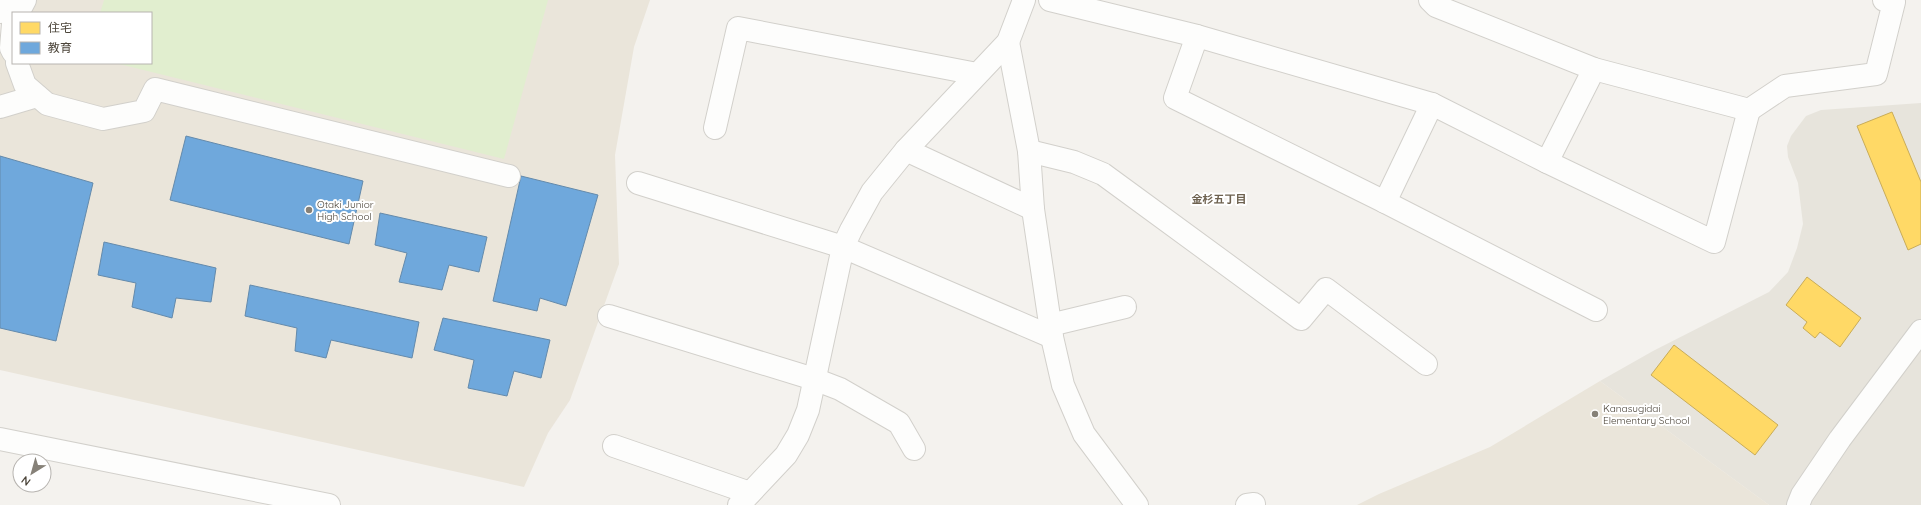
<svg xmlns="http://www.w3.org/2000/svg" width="1921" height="505" font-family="Quicksand,'Noto Sans JP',sans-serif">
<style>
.residential{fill:#e7e4dc}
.education{fill:#eae5da;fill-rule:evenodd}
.green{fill:#e1eecf}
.homes{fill:#ffd966;stroke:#c9ac58}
.schools{fill:#6fa8dc;stroke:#648aab}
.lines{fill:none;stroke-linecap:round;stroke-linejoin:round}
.minor-casing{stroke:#d2d0cb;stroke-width:24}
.minor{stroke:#fdfdfc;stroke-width:22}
.poi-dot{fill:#868178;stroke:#fff;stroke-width:1.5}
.labels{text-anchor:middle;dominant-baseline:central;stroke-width:4;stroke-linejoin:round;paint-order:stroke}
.poi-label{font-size:10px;fill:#4b4439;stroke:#fff;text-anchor:start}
.neighbourhood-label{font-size:11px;font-weight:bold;fill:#6e6250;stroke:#fff}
</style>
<rect width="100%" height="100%" fill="#f4f2ee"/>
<path class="residential" d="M1921,103v402h-152l-169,-124 53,-30 116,-59 19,-20 9,-24 6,-24 -5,-41 -10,-26 -1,-11 4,-10 15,-20 15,-6z"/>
<g class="education">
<path d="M13,0h637l-16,47 -19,108 4,109 -49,136 -22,33 -24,54 -524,-117v-326zM13,13h138v50h-138z"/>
<path d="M1600,381l169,124h-412l22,-11 111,-47z"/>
</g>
<path class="green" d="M104,0h444l-44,159 -389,-96h36v-50h-51z"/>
<g class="homes">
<path d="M1892,112l29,70v62l-13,6 -51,-124z"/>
<path d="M1807,277l54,41 -21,29 -20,-15 -5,6 -12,-10 4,-6 -21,-17z"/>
<path d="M1674,345l104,80 -23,30 -104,-80z"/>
</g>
<g class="schools">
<path d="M186,136l177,45 -14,63 -179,-44z"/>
<path d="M0,156l93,27 -37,158 -56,-13z"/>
<path d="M521,176l77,19 -32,111 -26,-8 -3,13 -44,-10z"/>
<path d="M380,213l107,24 -8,35 -30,-7 -7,25 -43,-8 8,-29 -32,-8z"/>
<path d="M104,242l112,26 -5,34 -35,-4 -4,20 -40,-11 4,-24 -38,-8z"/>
<path d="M250,285l169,37 -7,36 -81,-18 -5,18 -31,-7 2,-23 -52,-12z"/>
<path d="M443,318l107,22 -9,38 -27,-7 -7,25 -39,-8 6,-28 -40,-10z"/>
</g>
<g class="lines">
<defs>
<g id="minor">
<path d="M1050,0l147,36 235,68 115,58 167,80 35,-132"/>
<path d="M1430,0l6,6 158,63 155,41 36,-24 91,-12 18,-72 -10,-2"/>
<path d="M0,12l3,-12"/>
<path d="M18,13l7,-13"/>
<path d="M13,24l-2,24 2,4"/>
<path d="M1197,36l-22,62 210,104 211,108"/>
<path d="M1008,42l21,109 4,58 19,128 11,48 21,49 53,71"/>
<path d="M17,63l8,22 22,19 56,15 41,-8 11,-22 354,87"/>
<path d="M0,107l37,-11"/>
<path d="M715,128l23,-100 239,46"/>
<path d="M906,150l127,59"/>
<path d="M1029,151l45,11 29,12 198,145 25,-30 100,75"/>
<path d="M1547,162l47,-93"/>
<path d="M638,183l205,64 209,90"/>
<path d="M1385,202l47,-98"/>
<path d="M609,316l205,63 26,10 59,34 15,26"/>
<path d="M1050,325l75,-18"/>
<path d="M0,439l329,66"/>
<path d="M614,446l136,47"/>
<path d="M739,505l47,-50 12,-20 10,-25 35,-163 8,-17 21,-38 34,-42 102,-108 16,-42"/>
<path d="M1247,505l7,-1"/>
<path d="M1798,505l4,-10 38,-56 81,-108"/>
</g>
</defs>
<use href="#minor" class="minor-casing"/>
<use href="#minor" class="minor"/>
</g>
<g class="poi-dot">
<circle cx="309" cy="210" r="4"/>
<circle cx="1595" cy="414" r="4"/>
</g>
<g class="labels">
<g class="poi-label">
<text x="317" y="204">Otaki Junior<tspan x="317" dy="12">High School</tspan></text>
<text x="1603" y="408">Kanasugidai<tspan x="1603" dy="12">Elementary School</tspan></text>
</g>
<g class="neighbourhood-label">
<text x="1219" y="199">金杉五丁目</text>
</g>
</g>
<rect x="12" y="12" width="140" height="52" fill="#ffffff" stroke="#b7b4b0"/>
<rect x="20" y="22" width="20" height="12" fill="#ffd966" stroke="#b7b4b0"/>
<text x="48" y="32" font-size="12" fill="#4b4439">住宅</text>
<rect x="20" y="42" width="20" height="12" fill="#6fa8dc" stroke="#b7b4b0"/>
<text x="48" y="52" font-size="12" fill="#4b4439">教育</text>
<g transform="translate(32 473) rotate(217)"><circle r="19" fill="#ffffff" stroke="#b7b4b0"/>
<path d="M0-3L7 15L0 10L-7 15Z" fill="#868178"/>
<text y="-6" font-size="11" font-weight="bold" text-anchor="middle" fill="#4b4439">N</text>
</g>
</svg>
